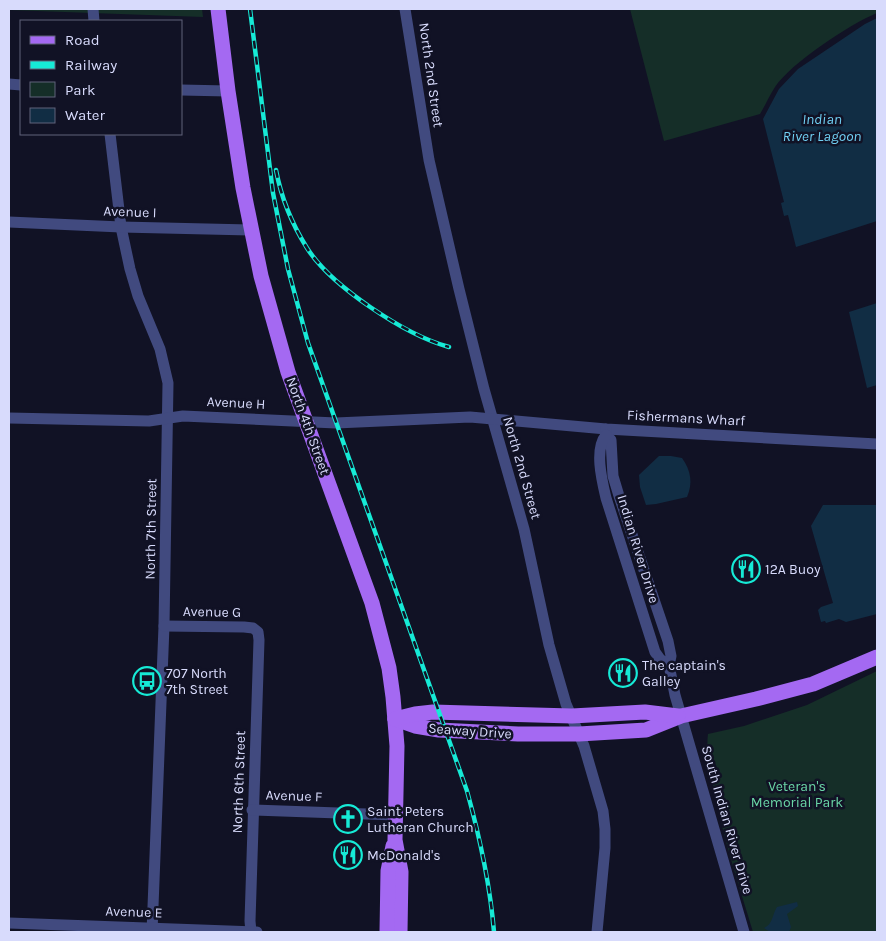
<svg xmlns="http://www.w3.org/2000/svg" width="886" height="941" font-family="Karla,sans-serif">
<style>
.green{fill:#152e28}
.water{fill:#112d44}
.lines{fill:none;stroke-linecap:round;stroke-linejoin:round}
.minor{stroke:#414a7f;stroke-width:11}
.major{stroke:#a469f2;stroke-width:15}
.rail-casing{stroke:#16ead6;stroke-width:4.5}
.rail{stroke:#111225;stroke-width:2.5;stroke-dasharray:8;stroke-linecap:butt}
.labels{text-anchor:middle;dominant-baseline:central;stroke-width:5;stroke-linejoin:round;paint-order:stroke}
.street-label{font-size:14px;fill:#d8dbfc;stroke:#111225}
.poi-label{font-size:14px;fill:#d8dbfc;stroke:#111225;text-anchor:start}
.park-label{font-size:14px;fill:#6ad6a6;stroke:#111225}
.water-label{font-size:15px;font-style:italic;fill:#70cff2;stroke:#111225}
</style>
<rect width="100%" height="100%" fill="#111225"/>
<g class="green">
<path d="M9,9h193l1,8 -194,-7z"/>
<path d="M630,9h247v4c-27,11 -86,50 -102,74 -6,9 -10,19 -15,27l-96,27z"/>
<path d="M877,671v261h-124c-15,-50 -32,-100 -41,-152 -3,-15 -6,-31 -4,-46l36,-8 63,-21z"/>
</g>
<g class="water">
<path d="M877,18v203l-81,26 -8,-32 -4,1 -3,-13 3,-1 -21,-83 16,-30 19,-20 67,-45z"/>
<path d="M877,303v82l-10,3 -18,-76z"/>
<path d="M659,456h12l11,2c9,13 11,25 5,39l-31,7 -10,1 -6,-18 -1,-12z"/>
<path d="M823,505h54v109l-31,8 -7,-3 -13,4 -1,-2 -4,1 -3,-12 3,-3 12,-4 -22,-77z"/>
<path d="M797,902l1,4 -11,8 4,13 -2,5h-19l-6,-4c9,-4 8,-13 13,-21z"/>
</g>
<g class="lines">
<g class="minor">
<path d="M93,9l1,12"/>
<path d="M405,9l24,151 30,129 25,100 40,140 25,116 17,59 18,42 19,65 2,18v19l-8,84"/>
<path d="M9,84l12,1"/>
<path d="M181,90l47,1"/>
<path d="M110,134l11,93 9,42 8,27 22,53 8,34 -4,243 -12,306"/>
<path d="M9,222l112,5 129,3"/>
<path d="M9,418l140,3 34,-5 153,7 134,-6 136,12 271,15"/>
<path d="M606,429v6l5,5 2,36 6,20 49,145 3,15 -2,9 6,30 69,237"/>
<path d="M606,435c-12,14 -4,46 0,63l49,154 5,7 9,6"/>
<path d="M164,626l80,1 9,1 5,4 1,8 -9,281 1,11"/>
<path d="M252,810l143,5"/>
<path d="M9,923l248,9"/>
</g>
<g class="major">
<path d="M218,9l10,82 15,97 18,88 27,96 84,231 17,65 4,29 4,49 -2,94 6,32 -1,60"/>
<path d="M395,719l20,7 24,4 79,4h61l67,-4 35,-14 75,-17 57,-15 64,-27"/>
<path d="M395,719l20,-5 18,-2 139,4 73,-4 33,4"/>
<path d="M387,932l1,-61 5,-25"/>
</g>
<defs>
<g id="rail">
<path d="M250,9l23,184 15,76 20,74 159,448c13,47 23,93 27,141"/>
<path d="M276,170c5,27 16,54 31,78 24,38 98,87 142,99"/>
</g>
</defs>
<use href="#rail" class="rail-casing"/>
<use href="#rail" class="rail"/>
</g>
<defs>
<symbol id="restaurant-ring" viewBox="-11 -11 22 22"><circle r="9.5" fill="#111225" stroke="#16ead6" stroke-width="1.5"/><path d="M-5-6h1v4h1v-4h1v4h1v-4h1v5L-1.5 .5V6h-2V.5L-5-1ZM5-6V6H3V1.5H1.5Q1.5-4 5-6Z" fill="#16ead6"/></symbol>
<symbol id="bus-ring" viewBox="-11 -11 22 22"><circle r="9.5" fill="#111225" stroke="#16ead6" stroke-width="1.5"/><path d="M-5-6H5V4H4V6H2V4H-2V6H-4V4H-5ZM-3.5-4V0h7V-4ZM-3.5 1.2v1.5H-2V1.2ZM2 1.2v1.5H3.5V1.2Z" fill="#16ead6"/></symbol>
<symbol id="church-ring" viewBox="-11 -11 22 22"><circle r="9.5" fill="#111225" stroke="#16ead6" stroke-width="1.5"/><path d="M-1.2-6h2.4v3.5h3.3v2.4h-3.3V6h-2.4V-.1h-3.3v-2.4h3.3Z" fill="#16ead6"/></symbol>
</defs>
<g fill-rule="evenodd">
<use href="#restaurant-ring" x="730" y="553" width="32" height="32"/>
<use href="#restaurant-ring" x="607" y="657" width="32" height="32"/>
<use href="#bus-ring" x="131" y="665" width="32" height="32"/>
<use href="#church-ring" x="332" y="803" width="32" height="32"/>
<use href="#restaurant-ring" x="332" y="839" width="32" height="32"/>
</g>
<g class="labels">
<g class="street-label">
<text transform="translate(431 75) rotate(82)">North 2nd Street</text>
<text transform="translate(130 212) rotate(2)">Avenue I</text>
<text transform="translate(236 403) rotate(3)">Avenue H</text>
<text transform="translate(686 418) rotate(3)">Fishermans Wharf</text>
<text transform="translate(308 426) rotate(70)">North 4th Street</text>
<text transform="translate(522 468) rotate(74)">North 2nd Street</text>
<text transform="translate(151 529) rotate(-89)">North 7th Street</text>
<text transform="translate(638 549) rotate(73)">Indian River Drive</text>
<text transform="translate(212 612) rotate(1)">Avenue G</text>
<text transform="translate(470 731) rotate(4)">Seaway Drive</text>
<text transform="translate(239 782) rotate(-88)">North 6th Street</text>
<text transform="translate(294 796) rotate(2)">Avenue F</text>
<text transform="translate(727 820) rotate(74)">South Indian River Drive</text>
<text transform="translate(134 912) rotate(2)">Avenue E</text>
</g>
<g class="poi-label">
<text x="765" y="569">12A Buoy</text>
<text x="642" y="665">The captain's<tspan x="642" dy="16">Galley</tspan></text>
<text x="166" y="673">707 North<tspan x="166" dy="16">7th Street</tspan></text>
<text x="367" y="811">Saint Peters<tspan x="367" dy="16">Lutheran Church</tspan></text>
<text x="367" y="855">McDonald's</text>
</g>
<g class="park-label">
<text x="797" y="786">Veteran's<tspan x="797" dy="16">Memorial Park</tspan></text>
</g>
<g class="water-label">
<text x="822" y="119">Indian<tspan x="822" dy="17">River Lagoon</tspan></text>
</g>
</g>
<rect width="886" height="941" fill="none" stroke="#d8dbfc" stroke-width="20"/>
<rect x="20" y="20" width="162" height="115" fill="#111225" stroke="#61627b"/>
<rect x="30" y="36" width="25" height="8" fill="#a469f2" stroke="#61627b"/>
<text x="65" y="45" font-size="15" fill="#d8dbfc">Road</text>
<rect x="30" y="61" width="25" height="8" fill="#16ead6" stroke="#61627b"/>
<text x="65" y="70" font-size="15" fill="#d8dbfc">Railway</text>
<rect x="30" y="82" width="25" height="15" fill="#152e28" stroke="#61627b"/>
<text x="65" y="95" font-size="15" fill="#d8dbfc">Park</text>
<rect x="30" y="108" width="25" height="15" fill="#112d44" stroke="#61627b"/>
<text x="65" y="120" font-size="15" fill="#d8dbfc">Water</text>
</svg>
